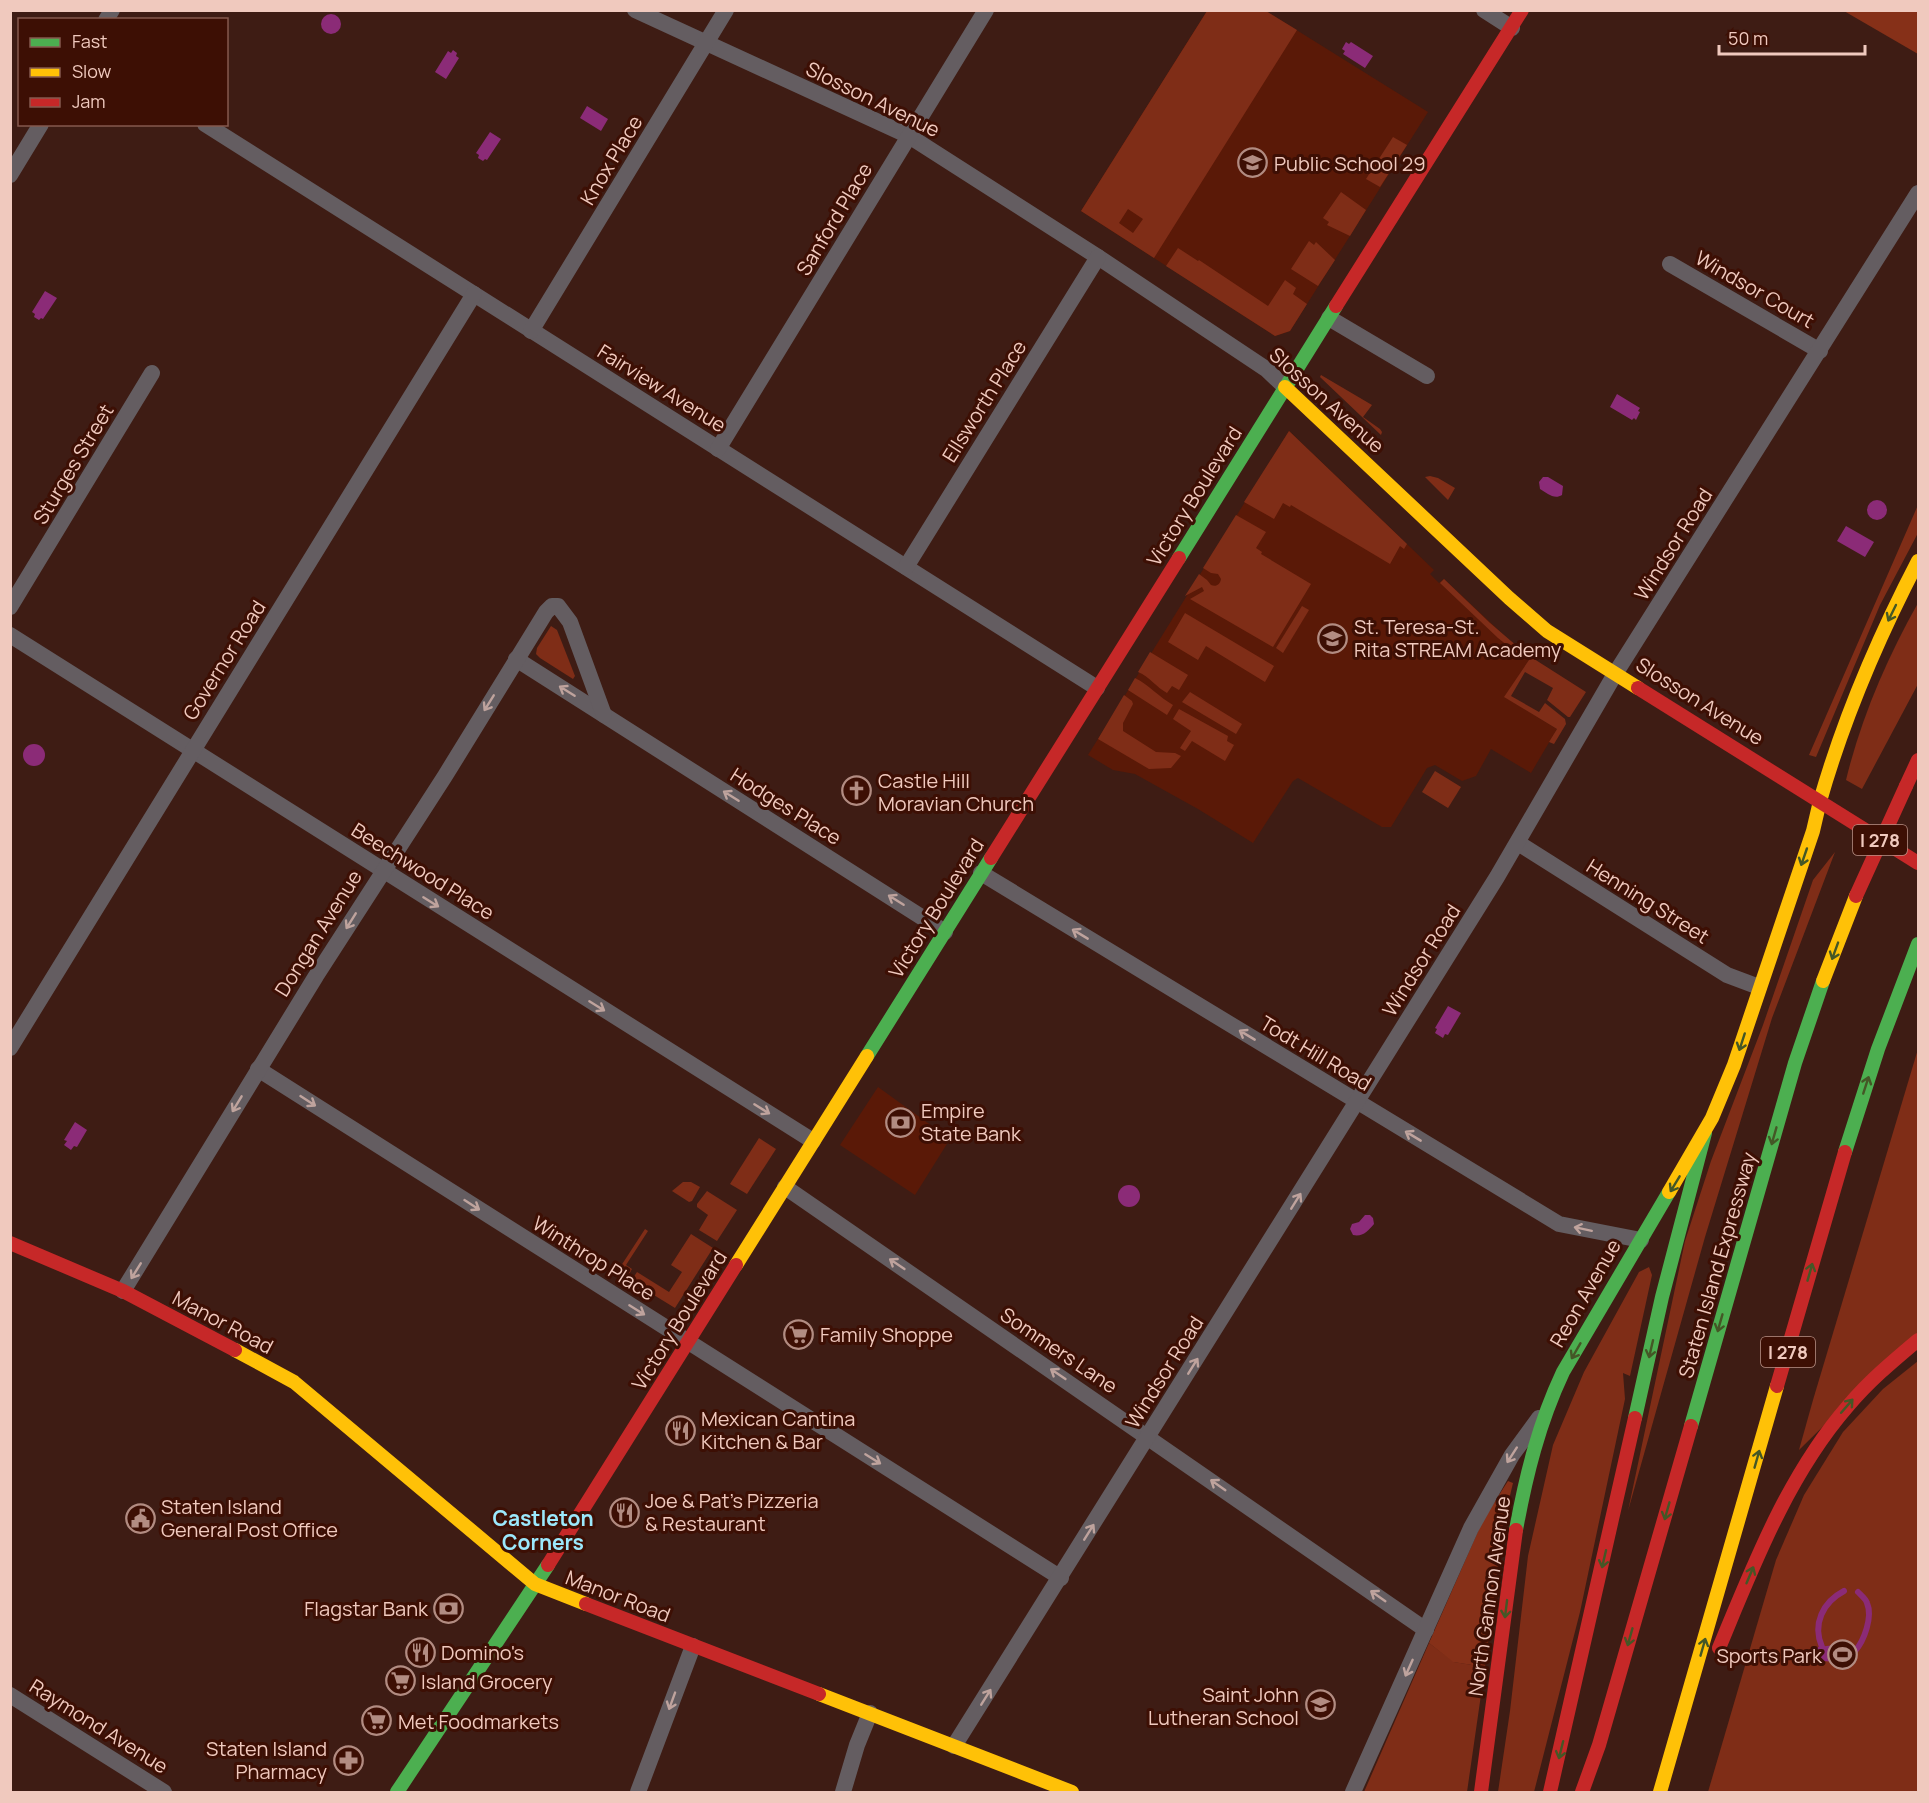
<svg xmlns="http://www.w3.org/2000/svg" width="1929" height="1803" font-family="Manrope,sans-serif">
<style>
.built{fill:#5a1907}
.green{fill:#7f2d17;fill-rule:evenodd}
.forest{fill:#863018}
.water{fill:#8b2b77}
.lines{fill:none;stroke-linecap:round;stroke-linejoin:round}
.stream{stroke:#8b2b77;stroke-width:6}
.street{stroke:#645d61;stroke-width:16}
.fast{stroke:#4caf50;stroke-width:14}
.slow{stroke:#ffc107;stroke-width:14}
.jam{stroke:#c62828;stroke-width:14}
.jam-bridge{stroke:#c62828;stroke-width:14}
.oneway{stroke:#445726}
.oneway2{stroke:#bfa39d}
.labels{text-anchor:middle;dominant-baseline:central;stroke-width:6;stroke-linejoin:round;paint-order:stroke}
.shield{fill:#3d0f04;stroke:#ba9186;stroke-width:1.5}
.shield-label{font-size:18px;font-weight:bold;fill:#f0c9be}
.street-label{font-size:20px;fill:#f0c9be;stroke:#3d0f04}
.poi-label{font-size:20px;fill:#f0c9be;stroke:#3d0f04;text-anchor:start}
.neighbourhood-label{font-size:21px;font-weight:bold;fill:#9be8fc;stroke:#3d0f04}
</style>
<rect width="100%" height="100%" fill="#3e1c14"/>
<g class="built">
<path d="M1207,11h59l162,101 -138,219 -15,5 -194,-125z"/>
<path d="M1289,431l145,139 -4,4 9,9 5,-4 64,60 23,18 -26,40 52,32 -26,44 -40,-24 -15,27 -14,5 -27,-16 -8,3 -36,59h-9l-84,-49 -5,3 -40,62 -55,-34 -63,-35 -22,-4 -25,-15z"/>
<path d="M878,1087l72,52 -35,56 -75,-50z"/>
</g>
<g class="green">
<path d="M1207,11h59l31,19 -143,228 -73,-47zM1128,209l15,10 -10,14 -14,-10z"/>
<path d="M1393,137l14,8 -27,42 -14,-8z"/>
<path d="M1341,192l25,18 -16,26 -23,-11 2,-3 -6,-4z"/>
<path d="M1309,241l5,4 2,-3 19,18 -17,26 -27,-17z"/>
<path d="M1178,248l20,13 1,-1 69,46 17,-26 11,8 -3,6 14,10 -17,27 -15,5 -109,-70z"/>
<path d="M1321,375l51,30 -9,12 17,12 2,3 -1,3 -61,-58z"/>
<path d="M1289,431l118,113 -3,5 -4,-3 -10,18 -99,-59 -1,2 -7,-4 -9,16 -30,-17z"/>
<path d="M1430,476l8,2 17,10 -7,12 -23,-23z"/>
<path d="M1918,505v28l-38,72 -64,152 -7,-2z"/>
<path d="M1236,515l30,17 -10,16 6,4 -1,2 50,30 -38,63 -83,-48 14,-8 -2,-4 -17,9 14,-22 8,6 4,5c5,2 9,0 10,-6l-3,-5 -7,-1 -8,-5z"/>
<path d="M1444,579l46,44 35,30 -3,4 -24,-19 -58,-55z"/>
<path d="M1918,603v81l-56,105 -16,-9c15,-62 41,-122 72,-177z"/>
<path d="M1302,606l7,4 -26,43 -7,-5z"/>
<path d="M1185,613l89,53 -9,16 -59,-36 -8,14 -30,-18z"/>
<path d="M551,626l6,4 18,46 -2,3 -33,-21 -4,-4 1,-6z"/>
<path d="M1150,652l38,23 -9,15 -7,-4 -5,7c-11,-6 -17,-16 -29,-21z"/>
<path d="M1531,657l55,35 -16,25h-2l-21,-17 6,-12 -28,-16 -14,24 28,16 6,-9 20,16 1,5 -12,20 -5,-2 8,-13 -53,-32z"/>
<path d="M1135,678c14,7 24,19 38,27l-6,10 -39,-25z"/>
<path d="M1190,692l52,32 -6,10 -54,-32z"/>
<path d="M1124,695l8,6 1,3 -10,19v8l33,21 19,1 6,3 -10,12 -22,1 -51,-30z"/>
<path d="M1179,709l49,27 -1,5 7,4 -9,16 -33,-20 -7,10 -5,-3 11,-17 -18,-12z"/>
<path d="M1435,771l26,16 -13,21 -26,-16z"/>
<path d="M1835,852l-63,166 -67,219 -77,274 57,-270 26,-80 52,-136 50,-145z"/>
<path d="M1918,1049v284l-119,117 14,-50z"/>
<path d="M759,1138l17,11 -29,45 -17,-10z"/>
<path d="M683,1182h8l9,5 -8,14 -3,1 -17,-11z"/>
<path d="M707,1191l30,19 -20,31 -18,-11 9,-15 -11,-8v-3z"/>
<path d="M645,1229l3,2 -22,34 6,4 -5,9 -10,-6z"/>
<path d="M691,1234l22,14 -38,60 -44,-27 6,-9 32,20 13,-20 -11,-7z"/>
<path d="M1649,1267l3,8 -22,101 -7,-3 2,26 -45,213 -46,180h-36l12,-81 18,-155 25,-111 31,-73 55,-100z"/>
<path d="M1918,1361v431h-210l68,-232 28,-65 39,-63 40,-43z"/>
<path d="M1429,1643l25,19 31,5 -18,125h-103z"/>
</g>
<g class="forest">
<path d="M1844,11h74v43z"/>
<path d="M1508,1481l5,2 -10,42 -18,142 -32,-5 -24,-19 54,-123z"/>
</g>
<g class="water">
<circle cx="331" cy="24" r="10"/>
<path d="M1346,42l3,2 2,-2 22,14 -8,12 -22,-14 2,-3 -3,-2z"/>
<path d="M453,50l4,3 -1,3 3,2 -13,21 -11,-7 13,-21 3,2z"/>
<path d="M587,106l21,13 -7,12 -21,-13z"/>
<path d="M490,132l11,7 -14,21 -2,-1 -2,2 -5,-3 1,-3 -3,-2z"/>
<path d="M45,291l12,7 -14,21 -2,-1 -2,2 -5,-3 1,-3 -3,-2z"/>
<path d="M1617,394l23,14 -2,3 2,1 -4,8 -2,-2 -2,2 -22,-13z"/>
<path d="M1543,477h5l15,9 -1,9c-8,5 -15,-2 -22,-6l-1,-7z"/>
<circle cx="1877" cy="510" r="10"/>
<path d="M1846,526l28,16 -9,15 -28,-16z"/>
<circle cx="34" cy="755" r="11"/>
<path d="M1448,1006l13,7 -13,22 -3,-1 -2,4 -8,-5 2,-4 -2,-1z"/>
<path d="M75,1122l12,8 -10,17 -3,-1 -3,4 -7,-5 3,-4 -3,-1z"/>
<circle cx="1129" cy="1196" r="11"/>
<path d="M1365,1215h5l3,3 1,6c-6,7 -11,13 -21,11l-3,-6 2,-5 7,-2z"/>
<path d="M1835,1645l14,2 6,4c4,8 -2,15 -8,18l-13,-7 -20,-2 -1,-7 5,-6z"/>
</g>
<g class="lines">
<g class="stream">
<path d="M1822,1647c-10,-23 1,-45 22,-56"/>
<path d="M1855,1651c9,-10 18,-34 12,-48 -1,-4 -6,-8 -9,-11"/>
</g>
<g class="street">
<path d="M635,10l274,126 189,121 168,112 19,18"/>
<path d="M1484,10l28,18"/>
<path d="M106,20l6,-10"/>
<path d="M205,124l892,564"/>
<path d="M10,175l31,-51"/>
<path d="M1670,264l150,87"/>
<path d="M1329,318l98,58"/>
<path d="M531,331l195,-321"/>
<path d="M718,449l268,-439"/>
<path d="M906,567l192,-310"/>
<path d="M10,607l142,-234"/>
<path d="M10,635l803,506"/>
<path d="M516,659l429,273"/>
<path d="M1518,843l209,132 32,12"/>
<path d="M981,873l578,351 82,16"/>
<path d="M10,1048l464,-754"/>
<path d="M258,1069l803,509"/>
<path d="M785,1187l641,443"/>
<path d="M123,1291l193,-315 129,-200 101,-164 6,-6h6l12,16 34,93"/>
<path d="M10,1695l154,97"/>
<path d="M954,1746l543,-869 118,-203 303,-481"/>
<path d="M638,1792l55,-146"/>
<path d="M843,1792l14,-47 13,-32"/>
<path d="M1353,1792l118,-264 41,-73 27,-37"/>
</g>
<g class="fast">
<path d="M1179,558l157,-252"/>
<path d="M867,1056l124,-198"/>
<path d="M1845,1152l33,-103 40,-105"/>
<path d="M1635,1418l27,-121 43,-164"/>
<path d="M1691,1426l104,-363 28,-82"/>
<path d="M1516,1530c10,-55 23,-107 47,-158l106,-180"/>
<path d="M397,1792l151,-227"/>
</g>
<g class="slow">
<path d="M1285,387l224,211 38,33 91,57"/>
<path d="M1820,801c24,-84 58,-163 98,-240"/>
<path d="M1823,981l33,-85"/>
<path d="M1669,1192l43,-74 22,-53 79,-234 7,-30"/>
<path d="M736,1265l131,-209"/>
<path d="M235,1350l59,32 241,202 51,20"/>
<path d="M819,1694l253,98"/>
<path d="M1660,1792l117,-406"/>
</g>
<g class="jam">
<path d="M1336,306l186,-296"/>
<path d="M1638,688l280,175"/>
<path d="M1906,786l12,-26"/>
<path d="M991,858l188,-300"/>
<path d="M10,1243l113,48 112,59"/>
<path d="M1777,1386l68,-234"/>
<path d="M548,1565l188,-300"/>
<path d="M586,1604l233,90"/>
<path d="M1719,1648c35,-84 69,-173 129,-242 21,-25 45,-45 70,-66"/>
<path d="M1481,1792l35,-262"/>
<path d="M1550,1792l85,-374"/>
<path d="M1582,1792l17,-47 92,-319"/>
</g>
<path class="jam-bridge" d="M1856,896l50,-110"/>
</g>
<defs><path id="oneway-shaft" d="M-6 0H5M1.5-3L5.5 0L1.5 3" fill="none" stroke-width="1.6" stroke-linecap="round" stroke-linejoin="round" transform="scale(1.5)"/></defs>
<g class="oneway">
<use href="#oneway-shaft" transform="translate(1892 613) rotate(116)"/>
<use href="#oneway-shaft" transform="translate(1804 857) rotate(109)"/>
<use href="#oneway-shaft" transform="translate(1835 951) rotate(110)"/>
<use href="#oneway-shaft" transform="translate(1742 1042) rotate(108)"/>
<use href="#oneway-shaft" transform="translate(1866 1085) rotate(-72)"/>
<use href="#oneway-shaft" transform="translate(1774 1136) rotate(106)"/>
<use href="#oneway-shaft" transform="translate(1675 1184) rotate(121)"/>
<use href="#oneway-shaft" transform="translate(1810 1272) rotate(-74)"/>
<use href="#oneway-shaft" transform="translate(1720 1323) rotate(106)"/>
<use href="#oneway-shaft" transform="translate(1651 1349) rotate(103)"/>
<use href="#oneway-shaft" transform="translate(1576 1351) rotate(120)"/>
<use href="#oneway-shaft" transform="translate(1847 1406) rotate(-49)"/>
<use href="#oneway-shaft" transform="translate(1757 1459) rotate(-74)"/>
<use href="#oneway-shaft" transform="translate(1667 1511) rotate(106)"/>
<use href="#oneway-shaft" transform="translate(1604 1559) rotate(103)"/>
<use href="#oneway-shaft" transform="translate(1750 1575) rotate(-67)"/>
<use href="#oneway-shaft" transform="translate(1506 1609) rotate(97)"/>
<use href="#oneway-shaft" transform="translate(1630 1637) rotate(106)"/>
<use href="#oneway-shaft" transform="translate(1703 1647) rotate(-74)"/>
<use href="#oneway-shaft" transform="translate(1561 1750) rotate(104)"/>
</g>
<g class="oneway2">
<use href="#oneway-shaft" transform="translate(567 691) rotate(-148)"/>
<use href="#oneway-shaft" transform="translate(489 703) rotate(122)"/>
<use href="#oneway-shaft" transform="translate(731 796) rotate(-148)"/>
<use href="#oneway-shaft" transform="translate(896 900) rotate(-148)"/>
<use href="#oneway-shaft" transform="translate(431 902) rotate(32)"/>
<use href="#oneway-shaft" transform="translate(351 921) rotate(122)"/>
<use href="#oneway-shaft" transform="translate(1080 934) rotate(-149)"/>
<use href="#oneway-shaft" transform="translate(597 1006) rotate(32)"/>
<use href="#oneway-shaft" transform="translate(1247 1035) rotate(-149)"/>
<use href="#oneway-shaft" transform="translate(308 1101) rotate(33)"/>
<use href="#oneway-shaft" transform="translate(237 1104) rotate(121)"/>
<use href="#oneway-shaft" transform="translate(762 1109) rotate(32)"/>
<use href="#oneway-shaft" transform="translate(1413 1136) rotate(-149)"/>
<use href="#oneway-shaft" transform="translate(1296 1201) rotate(-58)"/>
<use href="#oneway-shaft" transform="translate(472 1205) rotate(33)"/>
<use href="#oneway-shaft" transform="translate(1583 1229) rotate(-168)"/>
<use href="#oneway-shaft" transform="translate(897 1264) rotate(-146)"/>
<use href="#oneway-shaft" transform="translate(136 1271) rotate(122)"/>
<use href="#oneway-shaft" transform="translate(637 1310) rotate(32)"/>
<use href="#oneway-shaft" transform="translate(1193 1366) rotate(-58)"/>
<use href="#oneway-shaft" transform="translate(1058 1374) rotate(-146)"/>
<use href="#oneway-shaft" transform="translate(1512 1455) rotate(123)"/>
<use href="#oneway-shaft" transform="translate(873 1459) rotate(32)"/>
<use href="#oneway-shaft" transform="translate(1218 1485) rotate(-145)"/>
<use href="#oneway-shaft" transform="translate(1089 1532) rotate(-58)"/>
<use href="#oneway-shaft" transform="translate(1378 1596) rotate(-145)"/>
<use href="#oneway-shaft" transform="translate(1409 1668) rotate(114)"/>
<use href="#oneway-shaft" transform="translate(986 1697) rotate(-58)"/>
<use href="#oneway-shaft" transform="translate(672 1701) rotate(110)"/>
</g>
<defs>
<symbol id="school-ring" viewBox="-11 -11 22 22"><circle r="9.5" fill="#3d0f04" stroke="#b28c82" stroke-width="1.5"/><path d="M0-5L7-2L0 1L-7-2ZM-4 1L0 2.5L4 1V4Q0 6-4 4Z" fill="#b28c82"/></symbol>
<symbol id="church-ring" viewBox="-11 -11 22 22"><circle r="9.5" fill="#3d0f04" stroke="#b28c82" stroke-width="1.5"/><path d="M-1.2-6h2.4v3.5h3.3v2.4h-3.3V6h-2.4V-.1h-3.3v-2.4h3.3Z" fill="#b28c82"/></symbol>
<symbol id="bank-ring" viewBox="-11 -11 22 22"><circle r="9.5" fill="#3d0f04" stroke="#b28c82" stroke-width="1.5"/><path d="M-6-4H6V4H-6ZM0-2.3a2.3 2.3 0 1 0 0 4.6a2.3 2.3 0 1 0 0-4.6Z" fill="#b28c82"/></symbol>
<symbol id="supermarket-ring" viewBox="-11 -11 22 22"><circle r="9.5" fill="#3d0f04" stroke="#b28c82" stroke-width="1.5"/><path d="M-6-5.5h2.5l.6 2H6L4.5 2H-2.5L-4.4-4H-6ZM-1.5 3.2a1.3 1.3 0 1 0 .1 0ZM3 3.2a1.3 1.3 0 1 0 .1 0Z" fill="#b28c82"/></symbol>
<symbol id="restaurant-ring" viewBox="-11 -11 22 22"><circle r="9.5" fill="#3d0f04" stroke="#b28c82" stroke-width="1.5"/><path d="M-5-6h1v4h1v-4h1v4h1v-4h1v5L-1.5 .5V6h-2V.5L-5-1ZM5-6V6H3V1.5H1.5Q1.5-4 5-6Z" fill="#b28c82"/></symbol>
<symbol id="civic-ring" viewBox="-11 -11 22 22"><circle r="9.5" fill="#3d0f04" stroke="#b28c82" stroke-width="1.5"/><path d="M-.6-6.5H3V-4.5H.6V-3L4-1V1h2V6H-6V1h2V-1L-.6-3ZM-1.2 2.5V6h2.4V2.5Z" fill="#b28c82"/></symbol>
<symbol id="stadium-ring" viewBox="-11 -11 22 22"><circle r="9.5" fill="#3d0f04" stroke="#b28c82" stroke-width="1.5"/><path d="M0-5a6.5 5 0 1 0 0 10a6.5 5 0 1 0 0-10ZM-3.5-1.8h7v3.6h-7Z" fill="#b28c82"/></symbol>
<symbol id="pharmacy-ring" viewBox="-11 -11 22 22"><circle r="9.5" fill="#3d0f04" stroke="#b28c82" stroke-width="1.5"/><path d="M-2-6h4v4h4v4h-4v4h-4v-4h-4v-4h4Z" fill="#b28c82"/></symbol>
</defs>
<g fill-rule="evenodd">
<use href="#school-ring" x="1236" y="146" width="33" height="33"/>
<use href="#school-ring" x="1316" y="622" width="33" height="33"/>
<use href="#church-ring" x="840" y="774" width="33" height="33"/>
<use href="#bank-ring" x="884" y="1106" width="33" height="33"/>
<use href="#supermarket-ring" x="782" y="1318" width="33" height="33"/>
<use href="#restaurant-ring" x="664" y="1414" width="33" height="33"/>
<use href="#restaurant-ring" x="608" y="1496" width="33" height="33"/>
<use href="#civic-ring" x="124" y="1502" width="33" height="33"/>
<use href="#bank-ring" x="432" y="1592" width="33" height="33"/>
<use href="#restaurant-ring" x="404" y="1636" width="33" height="33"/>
<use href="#stadium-ring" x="1826" y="1638" width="33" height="33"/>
<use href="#supermarket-ring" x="384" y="1664" width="33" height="33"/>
<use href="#school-ring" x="1304" y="1688" width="33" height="33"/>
<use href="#supermarket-ring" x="360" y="1704" width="33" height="33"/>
<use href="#pharmacy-ring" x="332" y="1744" width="33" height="33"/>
</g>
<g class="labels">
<g class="shield">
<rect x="1853" y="825" width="54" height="30" rx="4.5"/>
<rect x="1761" y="1337" width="54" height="30" rx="4.5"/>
</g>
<g class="shield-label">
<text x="1880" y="840">I 278</text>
<text x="1788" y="1352">I 278</text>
</g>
<g class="street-label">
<text transform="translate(873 99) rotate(26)">Slosson Avenue</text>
<text transform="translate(611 160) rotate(-59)">Knox Place</text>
<text transform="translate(834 219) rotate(-59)">Sanford Place</text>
<text transform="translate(1755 289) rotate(30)">Windsor Court</text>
<text transform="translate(662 388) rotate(32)">Fairview Avenue</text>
<text transform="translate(1327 400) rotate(42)">Slosson Avenue</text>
<text transform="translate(984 401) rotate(-58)">Ellsworth Place</text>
<text transform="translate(73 464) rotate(-59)">Sturges Street</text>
<text transform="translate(1194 496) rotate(-58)">Victory Boulevard</text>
<text transform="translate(1673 544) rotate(-58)">Windsor Road</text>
<text transform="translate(224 660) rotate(-58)">Governor Road</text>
<text transform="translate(1700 701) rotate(32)">Slosson Avenue</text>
<text transform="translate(786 806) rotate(32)">Hodges Place</text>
<text transform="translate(423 871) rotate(32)">Beechwood Place</text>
<text transform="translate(1648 901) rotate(32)">Henning Street</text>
<text transform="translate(936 908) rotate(-58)">Victory Boulevard</text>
<text transform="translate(318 933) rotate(-58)">Dongan Avenue</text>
<text transform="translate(1421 960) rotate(-58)">Windsor Road</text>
<text transform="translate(1316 1053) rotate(31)">Todt Hill Road</text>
<text transform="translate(594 1258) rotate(32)">Winthrop Place</text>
<text transform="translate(1717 1265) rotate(-74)">Staten Island Expressway</text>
<text transform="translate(1585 1293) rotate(-60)">Reon Avenue</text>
<text transform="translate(679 1320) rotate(-58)">Victory Boulevard</text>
<text transform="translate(223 1322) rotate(28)">Manor Road</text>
<text transform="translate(1059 1350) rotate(34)">Sommers Lane</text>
<text transform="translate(1164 1372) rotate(-58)">Windsor Road</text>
<text transform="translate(618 1596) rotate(21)">Manor Road</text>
<text transform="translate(1489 1596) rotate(-82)">North Gannon Avenue</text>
<text transform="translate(99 1726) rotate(32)">Raymond Avenue</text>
</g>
<g class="poi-label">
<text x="1274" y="163">Public School 29</text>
<text x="1354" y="626">St. Teresa-St.<tspan x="1354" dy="23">Rita STREAM Academy</tspan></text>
<text x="878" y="780">Castle Hill<tspan x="878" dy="23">Moravian Church</tspan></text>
<text x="921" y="1110">Empire<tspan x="921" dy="23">State Bank</tspan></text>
<text x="820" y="1334">Family Shoppe</text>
<text x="701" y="1418">Mexican Cantina<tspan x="701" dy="23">Kitchen &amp; Bar</tspan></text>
<text x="645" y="1500">Joe &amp; Pat's Pizzeria<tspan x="645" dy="23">&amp; Restaurant</tspan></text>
<text x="161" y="1506">Staten Island<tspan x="161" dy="23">General Post Office</tspan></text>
<text x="428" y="1608" text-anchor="end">Flagstar Bank</text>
<text x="441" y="1652">Domino's</text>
<text x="1822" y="1655" text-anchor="end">Sports Park</text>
<text x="421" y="1681">Island Grocery</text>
<text x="1299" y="1694" text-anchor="end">Saint John<tspan x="1299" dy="23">Lutheran School</tspan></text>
<text x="398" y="1721">Met Foodmarkets</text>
<text x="327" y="1748" text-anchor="end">Staten Island<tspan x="327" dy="23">Pharmacy</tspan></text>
</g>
<g class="neighbourhood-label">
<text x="543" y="1518">Castleton<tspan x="543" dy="24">Corners</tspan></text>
</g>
</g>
<rect width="1929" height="1803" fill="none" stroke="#f0c9be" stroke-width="24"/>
<rect x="18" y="18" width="210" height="108" fill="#3d0f04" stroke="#85594e" stroke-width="1.5"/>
<rect x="30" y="38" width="30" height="9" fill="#4caf50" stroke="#85594e" stroke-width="1.5"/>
<text x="72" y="48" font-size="18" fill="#f0c9be">Fast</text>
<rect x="30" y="68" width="30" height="9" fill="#ffc107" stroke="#85594e" stroke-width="1.5"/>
<text x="72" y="78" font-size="18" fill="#f0c9be">Slow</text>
<rect x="30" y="98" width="30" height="9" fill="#c62828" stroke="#85594e" stroke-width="1.5"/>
<text x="72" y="108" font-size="18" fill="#f0c9be">Jam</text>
<path d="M1719 45v9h146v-9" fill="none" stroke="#f0c9be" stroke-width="3"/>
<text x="1728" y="45" font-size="18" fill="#f0c9be" stroke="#3d0f04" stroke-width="4.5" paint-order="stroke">50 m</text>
</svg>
